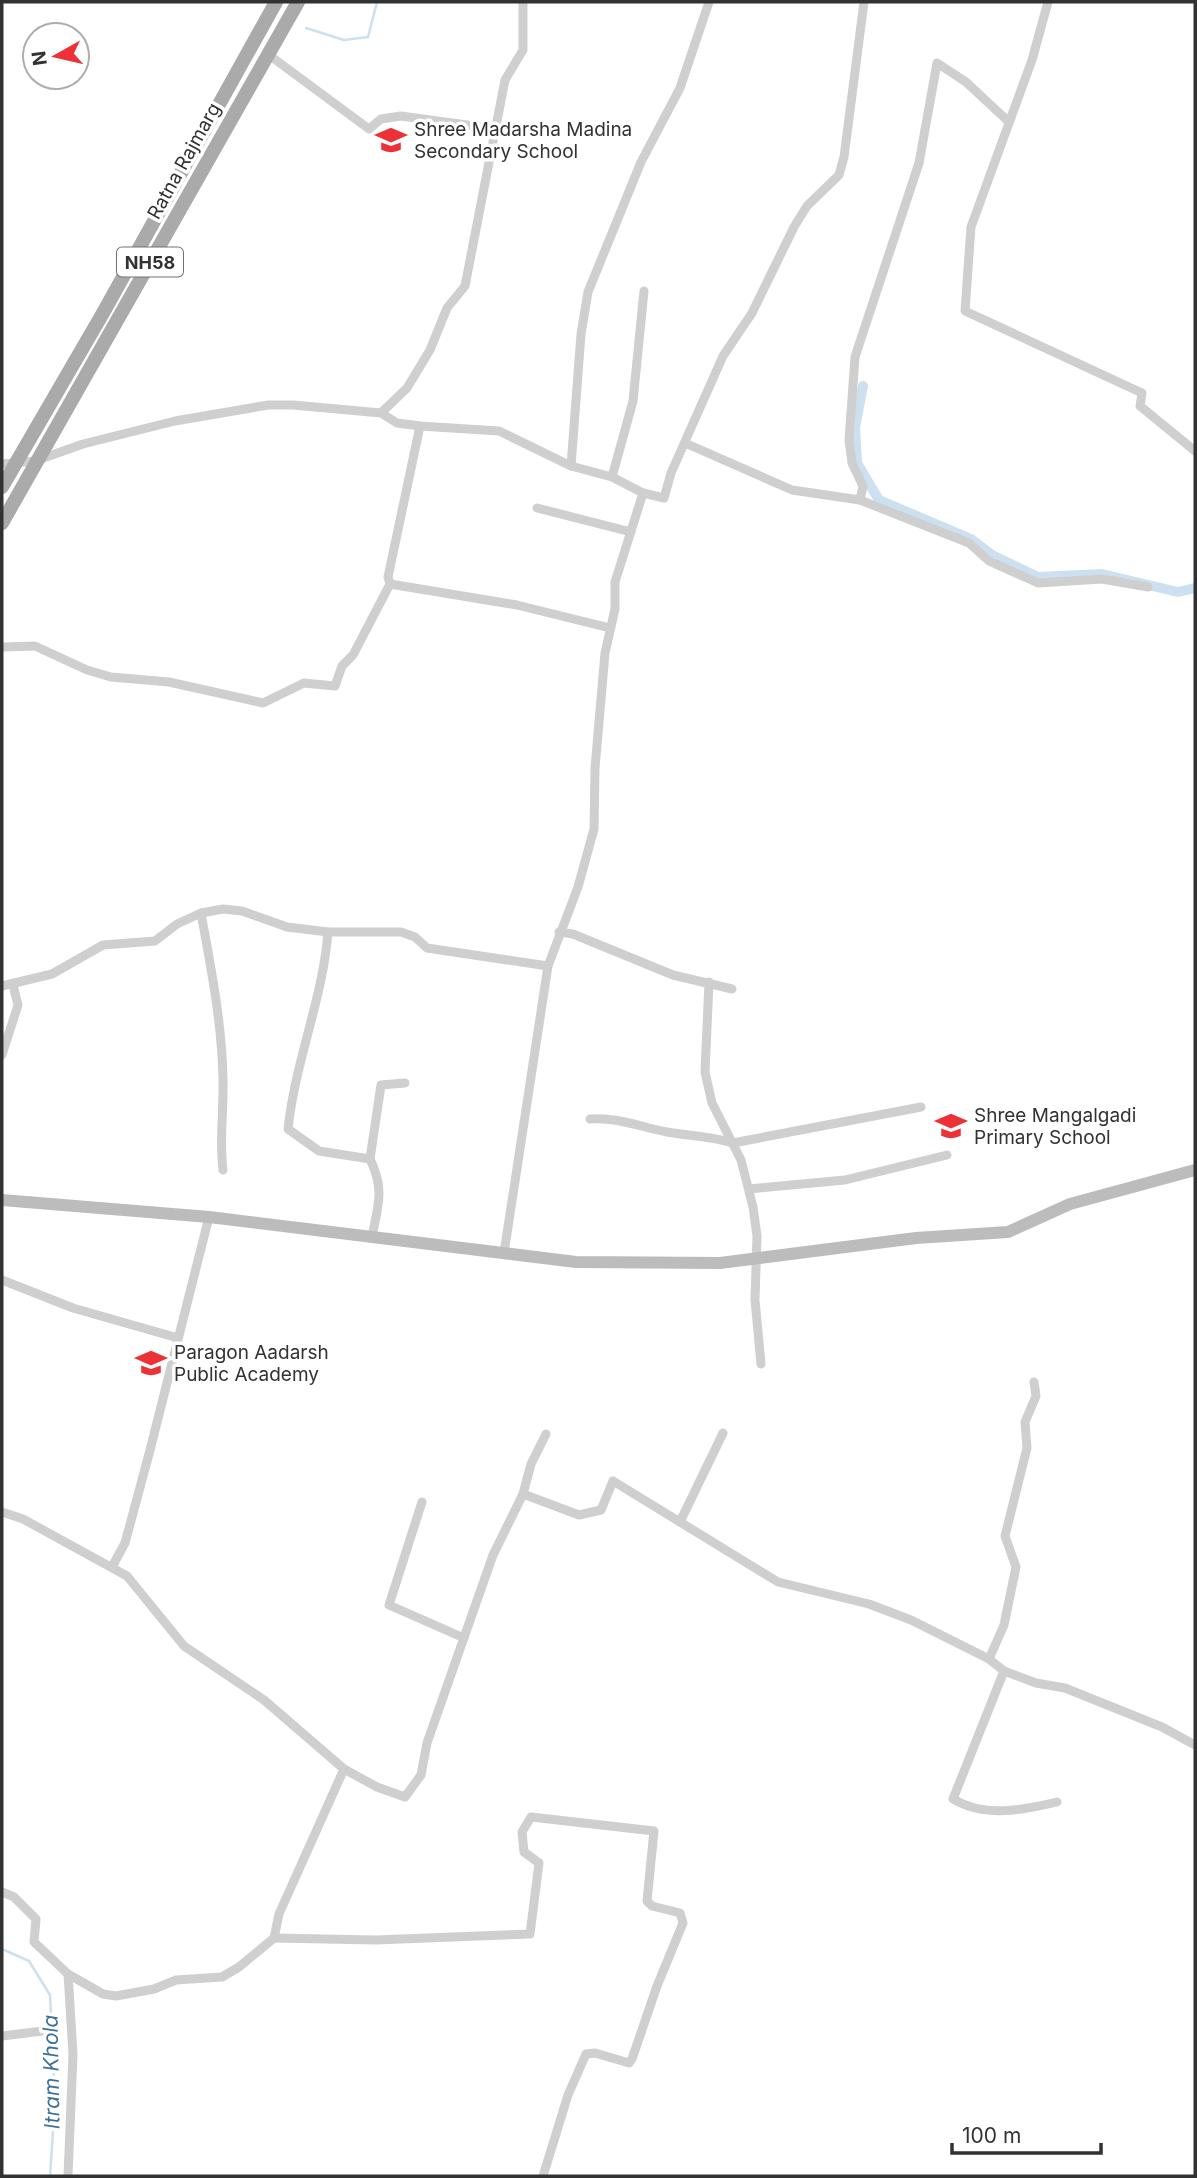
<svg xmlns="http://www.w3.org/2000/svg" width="1197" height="2178" font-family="Inter,sans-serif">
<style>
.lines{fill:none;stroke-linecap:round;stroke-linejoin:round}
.stream{stroke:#cde0ef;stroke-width:2.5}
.canal{stroke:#cde0ef;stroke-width:10}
.street{stroke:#cfcfcf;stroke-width:9}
.secondary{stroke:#bcbcbc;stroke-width:12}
.primary{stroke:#aaa;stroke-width:14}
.labels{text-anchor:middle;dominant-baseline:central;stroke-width:7;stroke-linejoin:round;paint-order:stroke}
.shield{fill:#fff;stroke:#707070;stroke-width:2}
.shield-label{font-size:18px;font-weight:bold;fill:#323232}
.poi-label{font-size:19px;fill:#323232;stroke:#fff;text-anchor:start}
.street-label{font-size:19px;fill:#323232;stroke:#fff}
.water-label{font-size:21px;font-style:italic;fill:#3c7099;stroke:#fff}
</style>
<rect width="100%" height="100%" fill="#fff"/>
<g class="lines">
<g class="stream">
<path d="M306,28l38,12 24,-3 9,-35"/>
<path d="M2,1949l27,12 21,34 5,106 -5,75"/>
</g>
<path class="canal" d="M863,386l-8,41 2,36 22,37 92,39 21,16 46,22 64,-3 76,18 17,-4"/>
<g class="street">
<path d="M1048,2l-16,58 -61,167 -6,84 177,82 -2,13 55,45"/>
<path d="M269,55l100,74 12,-10 20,-3 95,13"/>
<path d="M381,413l26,-25 23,-38 17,-42 18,-22 40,-206 18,-30v-48"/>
<path d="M685,443l107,47 68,10 109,43 20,18 49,22 64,-4 46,8"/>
<path d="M2,464l33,-3 48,-17 92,-23 93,-16h25l88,8 16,10 23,3 79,5 72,35 41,11 31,16 -28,89v27l-10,44 -10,115 -1,61 -16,58 -30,79 -44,287"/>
<path d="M571,466l10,-132 7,-42 53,-130 39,-74 29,-86"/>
<path d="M612,477l21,-76 11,-110"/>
<path d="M643,493l21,5 7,-25 52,-117 29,-43 42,-86 13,-21 32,-31 5,-18 20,-155"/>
<path d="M860,500l3,-14 -11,-23 -3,-23 6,-83 64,-194 18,-100 29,19 43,40"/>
<path d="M537,508l94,24"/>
<path d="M390,584l-2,-7 32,-151"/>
<path d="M2,647l33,-1 52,24 24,7 58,5 94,21 41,-20 31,3 7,-20 11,-11 37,-71 127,21 93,23"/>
<path d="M201,913c10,55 21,110 22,166 1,31 -4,60 0,91"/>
<path d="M328,932c-5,66 -33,130 -40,197l31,22 51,8c15,31 8,46 2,78"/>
<path d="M559,932l14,2 100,41 59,14"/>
<path d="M709,982l-4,90 7,31 29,57 12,47 4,29 -2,64 6,64"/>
<path d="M2,986l50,-12 51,-29 52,-4 22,-17 24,-11 22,-4 19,2 45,16 41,5h73l14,5 12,11 121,18"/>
<path d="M2,1055l16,-50 -5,-20"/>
<path d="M590,1119c29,-2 50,8 77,13 23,4 44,4 66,11l188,-36"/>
<path d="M370,1159l11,-74 24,-2"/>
<path d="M749,1189l96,-9 102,-25"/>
<path d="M2,1280l71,28 105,30"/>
<path d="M523,1494l56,21 22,-5 12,-29 165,101 91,22 42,16 78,39 15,12 32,12 29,5 97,39 33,18"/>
<path d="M422,1502l-33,103 75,33"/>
<path d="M2,1512l21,7 104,57 57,70 80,54 80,69 33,18 28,10 16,-22 6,-32 66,-188 30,-61 8,-30 15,-30"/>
<path d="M680,1522l43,-89"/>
<path d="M112,1567l13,-24 24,-89 60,-237"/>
<path d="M989,1659l15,-34 12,-58 -11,-31 22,-88 -2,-26 11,-26 -2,-14"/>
<path d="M1004,1671l-51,128c31,19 71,11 104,3"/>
<path d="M2,1892l12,5 22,22 -2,23 34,32 5,80 -5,122"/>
<path d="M274,1938l102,2 154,-6 9,-71 -15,-11 -2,-20 9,-15 123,14 -7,70 5,5 28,7 3,10 -26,63 -25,73 -3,4 -34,-10 -9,1 -18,41 -25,81"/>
<path d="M68,1974l35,20 13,2 38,-7 22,-9 46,-3 17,-10 35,-29 5,-24 65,-145"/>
<path d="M2,2036l49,-6"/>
</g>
<path class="secondary" d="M2,1200l207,17 367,45 144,1 196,-25 92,-6 62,-28 125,-34"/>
<g class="primary">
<path d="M2,487l101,-174 173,-311"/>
<path d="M2,523l296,-521"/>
</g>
</g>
<defs>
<symbol id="school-bare" viewBox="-9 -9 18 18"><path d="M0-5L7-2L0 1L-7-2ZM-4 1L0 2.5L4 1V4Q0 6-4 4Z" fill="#ec3236" stroke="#fff" stroke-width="2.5" paint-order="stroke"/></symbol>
</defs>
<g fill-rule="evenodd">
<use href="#school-bare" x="369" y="118" width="44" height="44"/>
<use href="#school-bare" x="929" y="1104" width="44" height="44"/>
<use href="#school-bare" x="129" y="1341" width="44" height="44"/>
</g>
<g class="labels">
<rect class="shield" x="117" y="247.5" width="66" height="29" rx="5"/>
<g class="shield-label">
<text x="150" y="262">NH58</text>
</g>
<g class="poi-label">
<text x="414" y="129">Shree Madarsha Madina<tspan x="414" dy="22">Secondary School</tspan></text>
<text x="974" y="1115">Shree Mangalgadi<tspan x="974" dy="22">Primary School</tspan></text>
<text x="174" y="1352">Paragon Aadarsh<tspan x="174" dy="22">Public Academy</tspan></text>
</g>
<g class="street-label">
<text transform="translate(184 161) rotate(-61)">Ratna Rajmarg</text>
</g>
<g class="water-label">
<text transform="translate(51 2072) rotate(-91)">Itram Khola</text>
</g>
</g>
<rect width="1197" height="2178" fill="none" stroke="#323232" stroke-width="7"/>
<g transform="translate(56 56) rotate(262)"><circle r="33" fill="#ffffff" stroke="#adadad" stroke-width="2"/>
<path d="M0-5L12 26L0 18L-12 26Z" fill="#ec3236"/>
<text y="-10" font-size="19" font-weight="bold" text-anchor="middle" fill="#323232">N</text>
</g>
<path d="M952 2143v10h149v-10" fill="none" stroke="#323232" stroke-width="3.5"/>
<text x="962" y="2143" font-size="21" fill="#323232" stroke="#ffffff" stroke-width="5" paint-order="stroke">100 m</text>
</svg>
